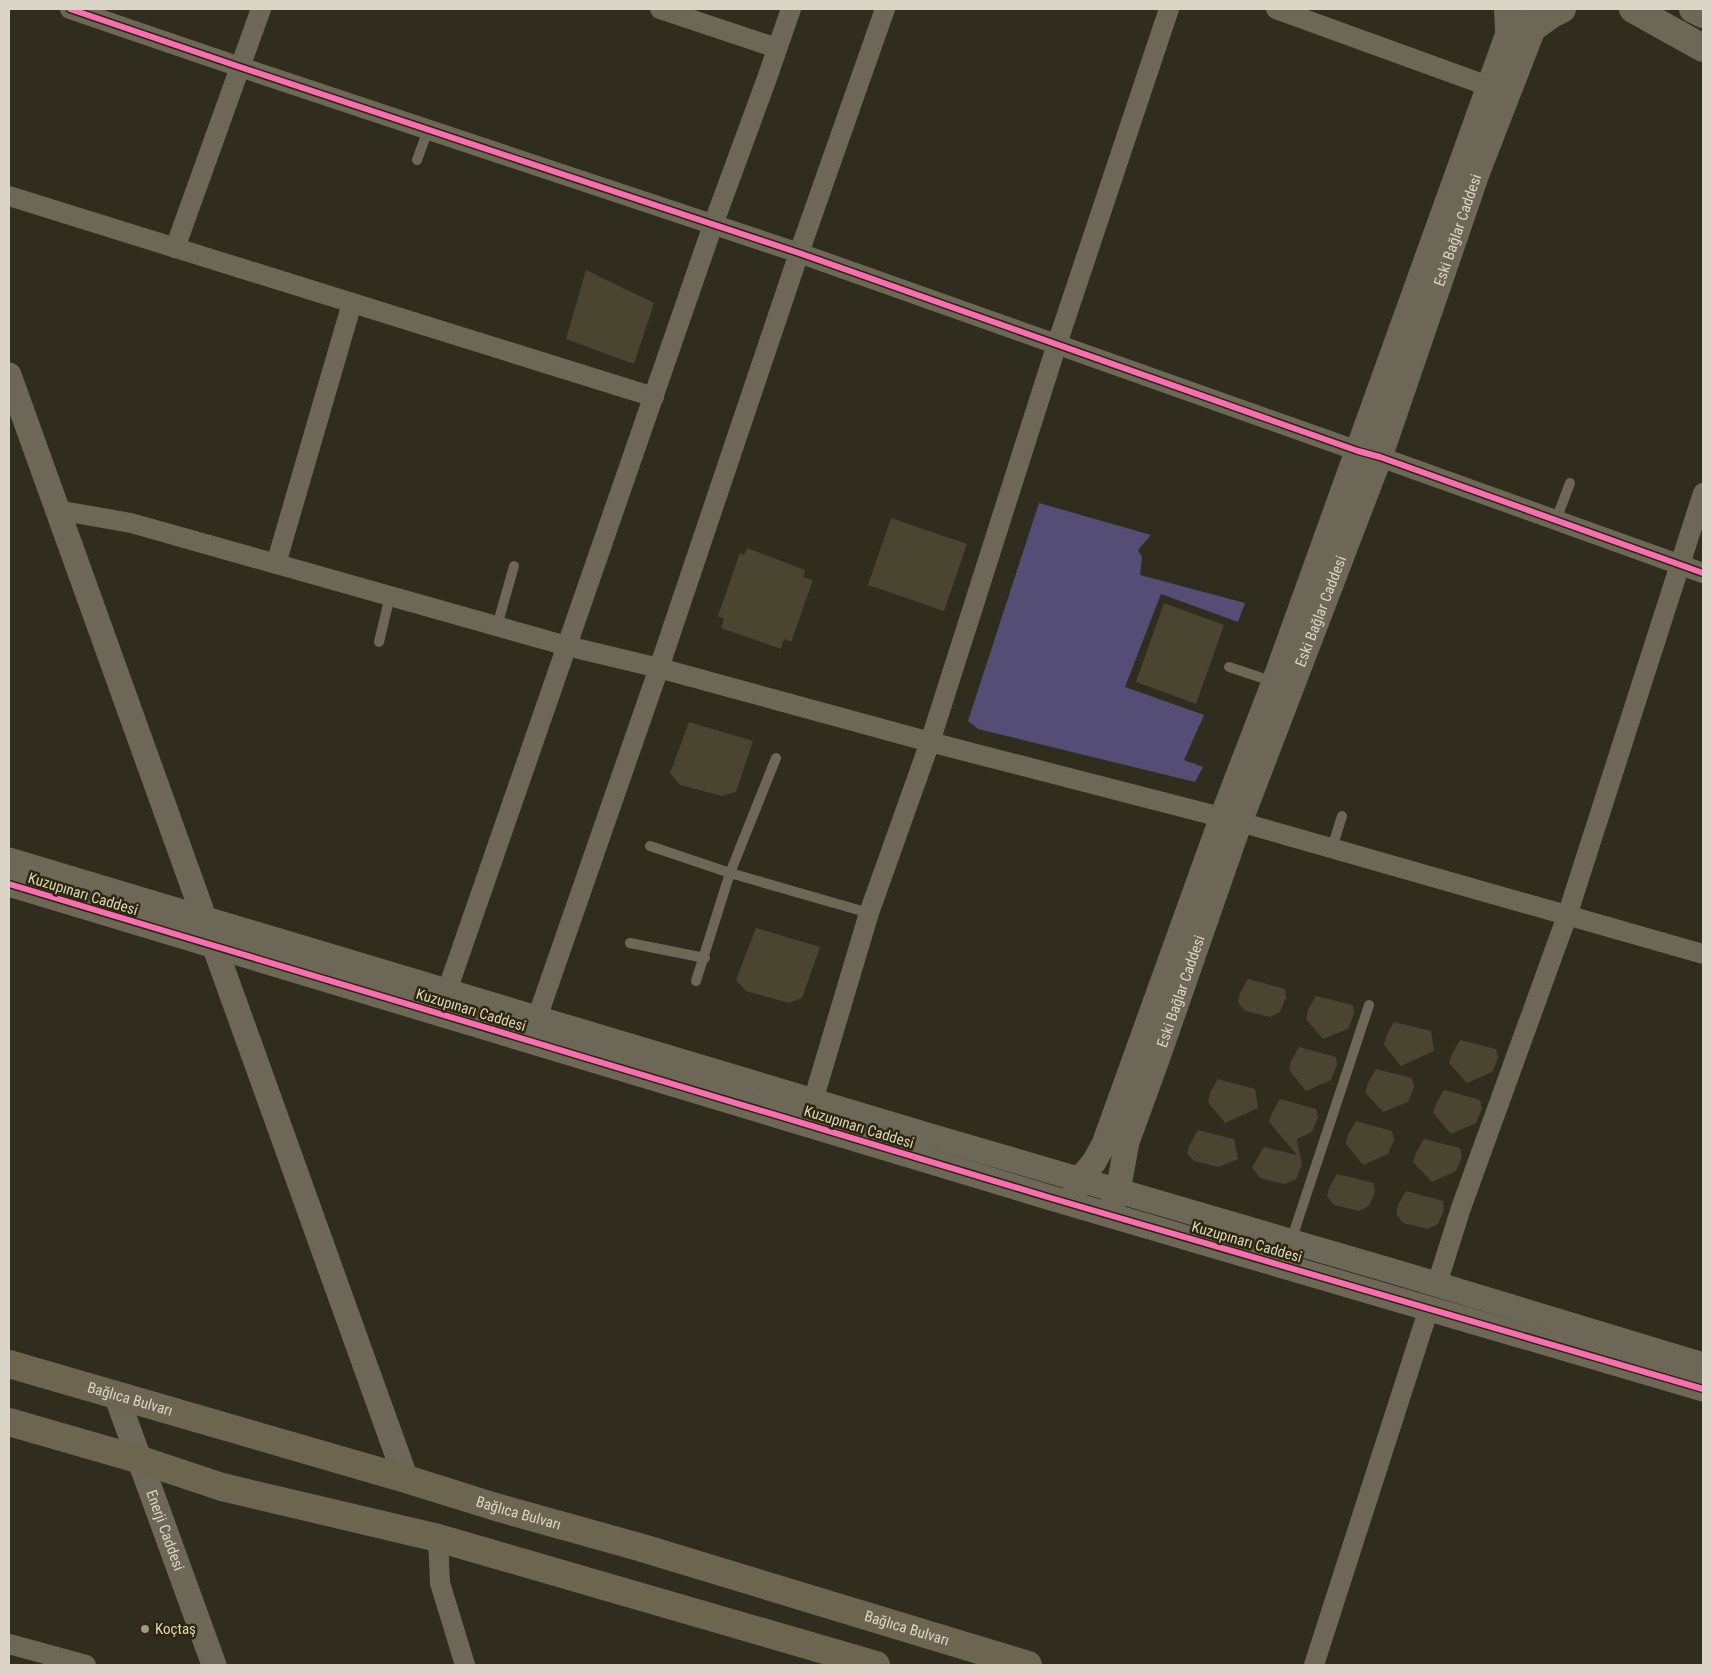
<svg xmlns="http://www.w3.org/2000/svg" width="1712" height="1674" font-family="'Roboto Condensed',sans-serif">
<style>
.green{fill:#544e76}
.building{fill:#4a4530}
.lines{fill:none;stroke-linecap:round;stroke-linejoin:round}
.service{stroke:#6c6757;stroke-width:10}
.minor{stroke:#6c6757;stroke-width:20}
.tertiary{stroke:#6c6757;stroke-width:25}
.secondary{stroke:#6d6855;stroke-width:28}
.primary{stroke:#6c6651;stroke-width:28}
.cycleway-casing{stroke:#2e270c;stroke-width:9}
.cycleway{stroke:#f96db3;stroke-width:6}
.poi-dot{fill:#9e9a8b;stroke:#2e270c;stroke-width:2}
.labels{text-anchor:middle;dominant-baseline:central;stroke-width:5;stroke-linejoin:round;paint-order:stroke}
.street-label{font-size:15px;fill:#dad5c6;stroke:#2e270c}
.poi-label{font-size:15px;fill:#dad5c6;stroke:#2e270c;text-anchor:start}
</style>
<rect width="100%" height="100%" fill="#302d1e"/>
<path class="green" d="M1039,503l112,32 -13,15 4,7 -2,18 105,28 -7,19 -77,-28 -36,93 79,28 -20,45 19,7 -8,15 -217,-53 -10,-8z"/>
<g class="building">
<path d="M586,270l68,33 -20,61 -68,-25z"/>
<path d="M891,518l76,26 -23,67 -76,-26z"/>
<path d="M747,548l58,22 -2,7 10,3 -22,62 -7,-3 -3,10 -60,-21 3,-9 -6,-3 22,-63 4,2z"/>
<path d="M1164,603l60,22 -28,79 -60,-22z"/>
<path d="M689,722l64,19 -17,51 -14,4 -42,-11 -10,-12z"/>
<path d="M756,928l64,19 -18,51 -13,5 -43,-12 -10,-11z"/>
<path d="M1248,979l37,10 1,9 -6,14 -10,5 -25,-6 -7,-9 2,-9z"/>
<path d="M1316,996l37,9 1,9 -6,15 -25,10 -17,-20 2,-9z"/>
<path d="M1394,1022l37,9 3,20 -33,15 -17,-21 2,-9z"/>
<path d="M1460,1040l36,9 2,9 -6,14 -25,11 -18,-20 3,-9z"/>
<path d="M1299,1047l37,10 1,8 -6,15 -25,11 -17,-21 2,-9z"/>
<path d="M1376,1069l36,9 2,9 -6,15 -25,10 -18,-20 3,-9z"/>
<path d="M1218,1079l37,10 3,19 -33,15 -17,-21 2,-9z"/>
<path d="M1444,1090l36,10 2,9 -6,14 -25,11 -18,-21 3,-9z"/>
<path d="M1280,1099l36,10 2,9 -6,14 -15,7 5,26 -6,14 -11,5 -25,-6 -8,-11 12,-20 33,8 -28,-33 3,-9z"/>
<path d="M1356,1121l36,10 2,9 -6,14 -25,11 -17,-21 2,-9z"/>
<path d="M1198,1130l36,9 4,20 -19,8 -25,-6 -7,-8 3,-9z"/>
<path d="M1424,1139l36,9 2,9 -6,14 -24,11 -19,-20 3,-9z"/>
<path d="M1337,1174l37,9 1,9 -6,14 -10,5 -25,-6 -7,-9 2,-8z"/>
<path d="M1406,1191l37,10 1,9 -6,14 -10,5 -25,-6 -7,-9 2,-9z"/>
</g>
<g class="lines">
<g class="service">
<path d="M417,160l11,-30"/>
<path d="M1556,520l14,-37"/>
<path d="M497,626l17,-60"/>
<path d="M379,642l11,-46"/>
<path d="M1229,667l45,15"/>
<path d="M650,846l80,27 139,40"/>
<path d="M1332,848l10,-32"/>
<path d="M630,943l75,15"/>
<path d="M696,981l34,-108 46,-115"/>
<path d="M1291,1241l78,-236"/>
</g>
<g class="minor">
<path d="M70,9l170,58 559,186 559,198 22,6 323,116"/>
<path d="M660,9l117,39"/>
<path d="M1276,9l226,82"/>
<path d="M9,196l645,201"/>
<path d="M175,248l86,-239"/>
<path d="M57,510l74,13 436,123 92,22 271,74 310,80 463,132"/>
<path d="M276,564l76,-261"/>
<path d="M447,991l266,-766 53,-144 25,-72"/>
<path d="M537,1018l122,-350 140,-415 86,-244"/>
<path d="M813,1101l56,-188 61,-171 127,-398 112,-335"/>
<path d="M1437,1284l24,-76 106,-292 136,-423"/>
<path d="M438,1538l2,45 25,82"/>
<path d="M9,1644l77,21"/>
<path d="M1314,1665l115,-357"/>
</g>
<g class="tertiary">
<path d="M9,375l397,1104"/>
<path d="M9,860l918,275 479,140 297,90"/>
<path d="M9,884l1042,314 652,191"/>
<path d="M1074,1195l5,-15 15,-18 10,-18 118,-327 52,-135 242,-671"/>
<path id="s1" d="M1112,1206l6,-15 9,-49 31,-85 82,-235 140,-365 97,-283 64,-165"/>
<path id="s2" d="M116,1395l98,270"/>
</g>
<g class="secondary">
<path d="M1508,9l1,21"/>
<path d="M1633,9l70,39"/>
<path d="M1693,9l10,5"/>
<path d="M1534,27l18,-13 10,-5"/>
</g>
<g class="primary">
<path id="s3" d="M9,1364l397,115 93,29 140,39 389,118"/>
<path d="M9,1422l132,38 81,27 216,51 438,127"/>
</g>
<defs>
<g id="cycleway">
<path d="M70,9l170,58 559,186 559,198 22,6 323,116"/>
<path d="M9,884l1042,314 652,191"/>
</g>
</defs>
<use href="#cycleway" class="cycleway-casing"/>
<use href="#cycleway" class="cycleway"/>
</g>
<circle class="poi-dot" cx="145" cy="1629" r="5"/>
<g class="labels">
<g class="street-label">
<text stroke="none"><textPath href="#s1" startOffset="1036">Eski Bağlar Caddesi</textPath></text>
<text stroke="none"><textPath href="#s1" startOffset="631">Eski Bağlar Caddesi</textPath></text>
<text transform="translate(83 894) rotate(17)">Kuzupınarı Caddesi</text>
<text stroke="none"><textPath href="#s1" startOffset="226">Eski Bağlar Caddesi</textPath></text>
<text transform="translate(471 1010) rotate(17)">Kuzupınarı Caddesi</text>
<text transform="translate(859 1127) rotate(17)">Kuzupınarı Caddesi</text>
<text transform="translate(1247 1242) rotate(16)">Kuzupınarı Caddesi</text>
<text stroke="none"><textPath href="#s3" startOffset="126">Bağlıca Bulvarı</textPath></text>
<text stroke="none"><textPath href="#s3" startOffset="531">Bağlıca Bulvarı</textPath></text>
<text stroke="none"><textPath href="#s2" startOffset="144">Enerji Caddesi</textPath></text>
<text stroke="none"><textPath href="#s3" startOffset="936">Bağlıca Bulvarı</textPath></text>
</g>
<g class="poi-label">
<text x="155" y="1629">Koçtaş</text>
</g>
</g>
<rect width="1712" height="1674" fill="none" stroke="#dad5c6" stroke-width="20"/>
</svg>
